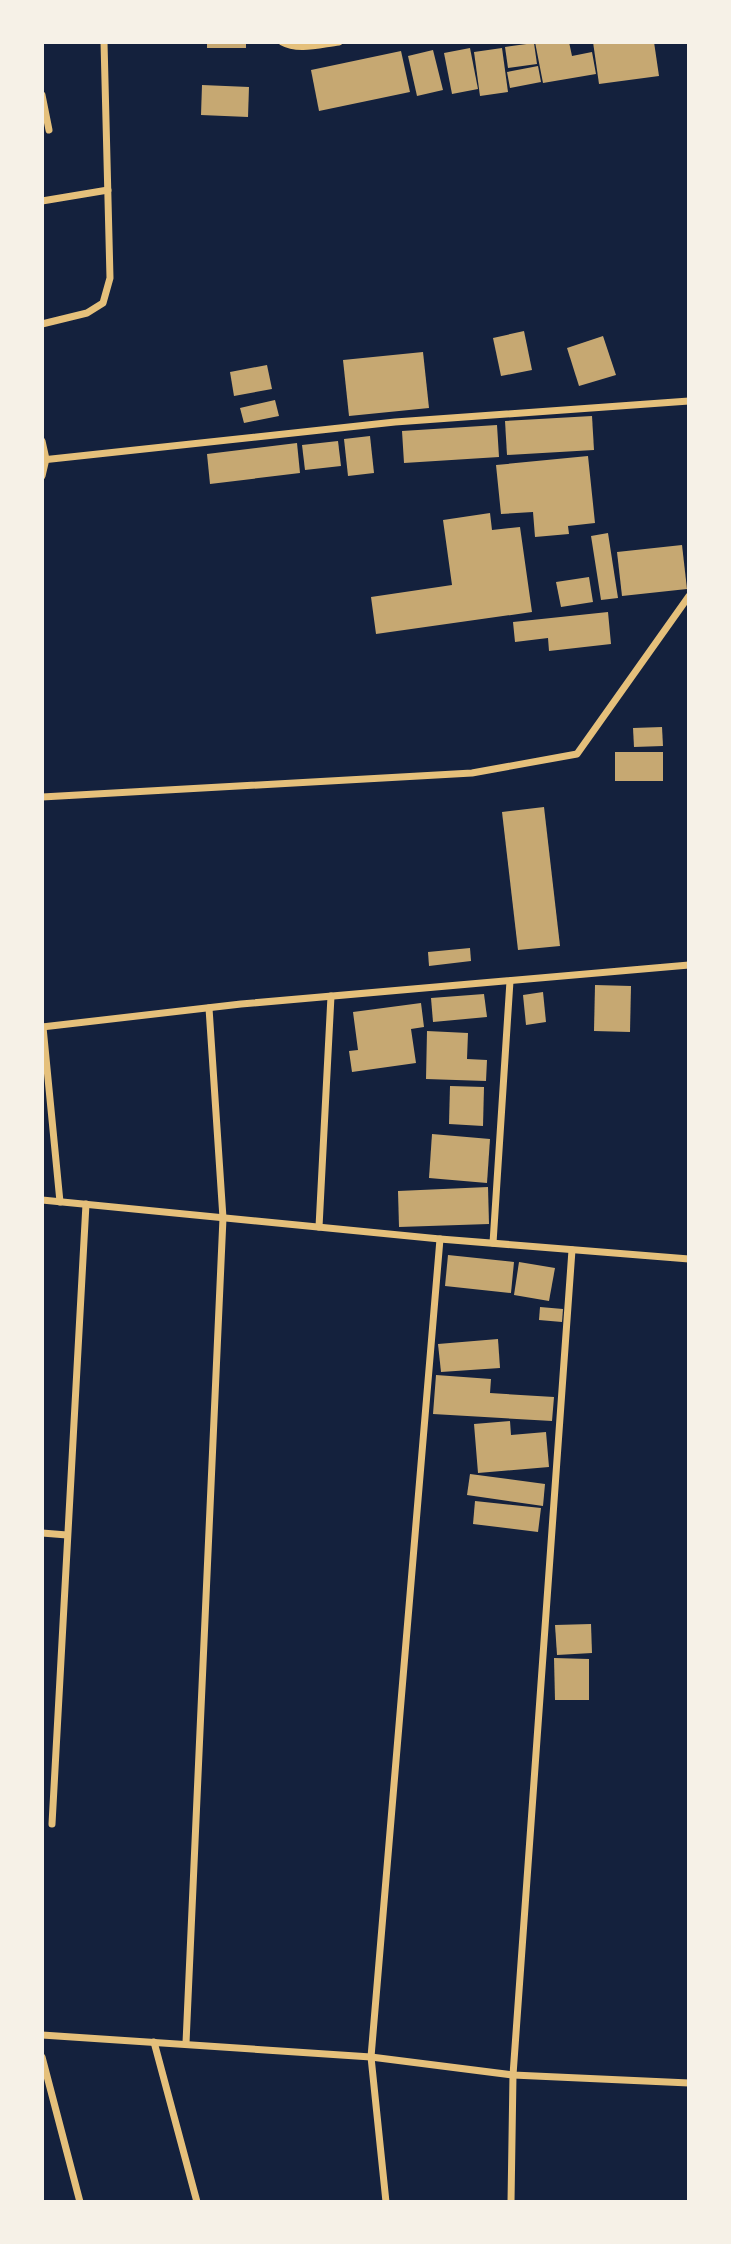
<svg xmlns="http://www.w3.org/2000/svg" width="731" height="2244" font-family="Quicksand,sans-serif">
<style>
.building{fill:#c6a872}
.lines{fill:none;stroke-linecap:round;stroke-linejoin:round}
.minor{stroke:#e5c07b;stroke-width:7}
</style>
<rect width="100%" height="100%" fill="#14213d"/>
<g class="building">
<rect x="207" y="42" width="39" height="6"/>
<path d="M535,42h34l3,14 20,-4 4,22 -53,9z"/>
<path d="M593,42h61l5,34 -60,8z"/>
<path d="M534,43l3,21 -29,4 -3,-21z"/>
<path d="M470,48l8,41 -26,5 -8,-41z"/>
<path d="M502,48l6,44 -28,4 -6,-44z"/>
<path d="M433,50l10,40 -26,6 -9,-40z"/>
<path d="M401,51l9,41 -91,19 -8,-41z"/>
<path d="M538,66l3,16 -31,6 -3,-16z"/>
<path d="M202,85l47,2 -1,30 -47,-2z"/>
<path d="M524,331l8,39 -31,6 -8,-38z"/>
<path d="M603,336l13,39 -37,11 -12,-38z"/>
<path d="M423,352l6,56 -80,8 -6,-56z"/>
<path d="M267,365l5,24 -38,7 -4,-24z"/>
<path d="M275,400l4,16 -35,7 -4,-15z"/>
<path d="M592,416l2,34 -87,5 -2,-34z"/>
<path d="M497,425l2,32 -95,6 -2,-32z"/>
<path d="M370,436l4,37 -26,3 -4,-37z"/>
<path d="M338,441l3,25 -36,4 -3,-25z"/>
<path d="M297,443l3,30 -90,11 -3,-30z"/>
<path d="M588,456l7,67 -27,3 1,8 -34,3 -2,-25 -32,2 -5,-49z"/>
<path d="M490,513l2,17 28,-3 12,85 -156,22 -5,-37 81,-12 -9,-65z"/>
<path d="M608,533l10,65 -17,2 -10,-64z"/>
<path d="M682,545l5,44 -65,7 -5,-44z"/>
<path d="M589,577l4,25 -32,5 -5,-25z"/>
<path d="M608,612l3,32 -62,7 -1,-13 -33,4 -2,-20z"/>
<path d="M662,727l1,19 -29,1 -1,-19z"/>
<rect x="615" y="752" width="48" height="29"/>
<path d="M544,807l16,139 -42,4 -16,-138z"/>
<path d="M470,948l1,13 -42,5 -1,-14z"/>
<path d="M595,985l36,1 -1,46 -36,-1z"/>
<path d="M543,992l3,30 -20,3 -3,-30z"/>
<path d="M484,994l3,23 -54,5 -2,-24z"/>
<path d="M421,1003l3,24 -13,2 5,34 -64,9 -3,-21 9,-1 -5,-38z"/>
<path d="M427,1031l41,2 -1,26 20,1 -1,21 -60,-2z"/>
<path d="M450,1086l34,1 -1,39 -34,-2z"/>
<path d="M432,1134l58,5 -3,44 -58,-5z"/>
<path d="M488,1187l1,37 -90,3 -1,-36z"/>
<path d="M448,1255l66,7 -3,31 -66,-7z"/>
<path d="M519,1262l36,6 -6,33 -35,-6z"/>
<path d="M540,1307l23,2 -1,13 -23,-2z"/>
<path d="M498,1339l2,29 -59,4 -3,-28z"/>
<path d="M436,1375l55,4 -1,14 64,4 -2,24 -119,-7z"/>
<path d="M510,1421l1,14 35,-3 3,35 -71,6 -4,-49z"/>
<path d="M470,1474l75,10 -2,22 -76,-11z"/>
<path d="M475,1501l66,7 -3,24 -65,-8z"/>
<path d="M591,1624l1,29 -35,2 -2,-30z"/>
<path d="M554,1658l35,1v41h-34z"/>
</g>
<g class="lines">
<g class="minor">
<path d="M282,42c16,9 39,2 57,0"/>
<path d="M42,95l7,35"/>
<path d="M42,201l66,-11"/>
<path d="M42,324l45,-11 16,-10 7,-25 -6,-236"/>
<path d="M42,441l4,18 -4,17"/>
<path d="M42,460l353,-38 294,-21"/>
<path d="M42,797l430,-24 105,-19 112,-158"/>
<path d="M42,1027l199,-23 448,-39"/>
<path d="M43,1027l17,175"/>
<path d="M42,1200l398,39 249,20"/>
<path d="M319,1227l12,-231"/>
<path d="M493,1243l17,-262"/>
<path d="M42,1533l25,2"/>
<path d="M52,1824l34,-620"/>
<path d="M42,2035l329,22 142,18 176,8"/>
<path d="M154,2042l43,160"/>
<path d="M186,2043l37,-825 -14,-210"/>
<path d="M42,2057l38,145"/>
<path d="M386,2202l-15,-145 69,-818"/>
<path d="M511,2202l2,-127 59,-825"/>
</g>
</g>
<rect width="731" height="2244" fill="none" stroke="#f6f1e7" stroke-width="88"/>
</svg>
